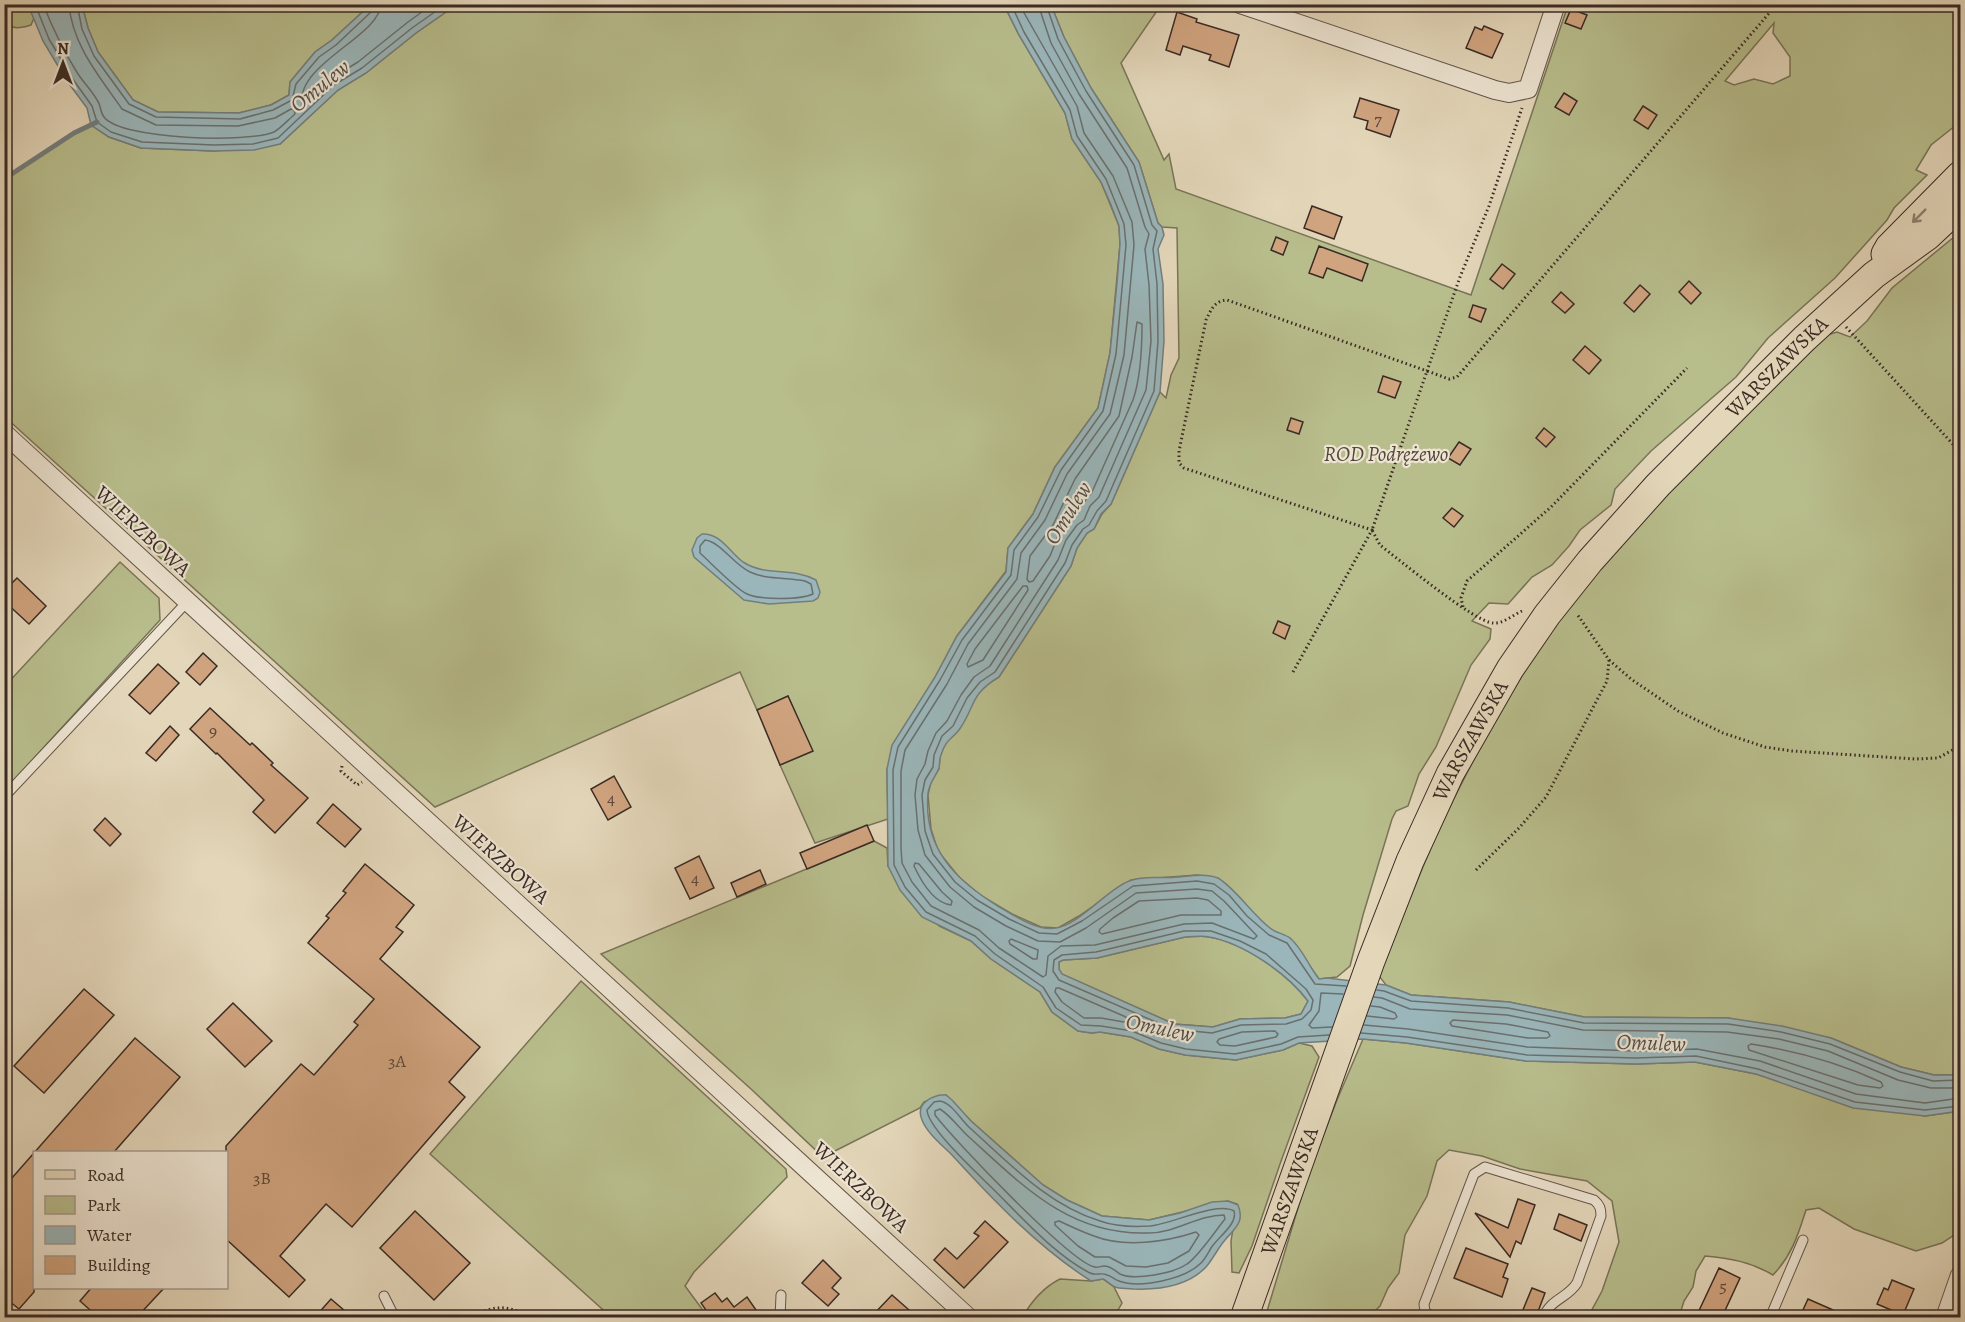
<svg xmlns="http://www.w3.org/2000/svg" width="1965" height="1322" font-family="Alegreya,serif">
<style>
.green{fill:#b8bd8c;stroke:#797458;stroke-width:1.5;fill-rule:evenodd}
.water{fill:#9ab6ba;stroke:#747e7e;stroke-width:1.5;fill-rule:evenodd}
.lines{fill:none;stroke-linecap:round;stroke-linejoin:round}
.shore{stroke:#6a7070;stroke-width:1.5}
.stream{stroke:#747e7e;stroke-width:5}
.building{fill:#d0a47f;stroke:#3a2b25;stroke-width:1.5}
.service-casing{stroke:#64564a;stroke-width:11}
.minor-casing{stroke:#64564a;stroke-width:20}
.primary-casing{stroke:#3a2b25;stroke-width:29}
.path{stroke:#3a2b25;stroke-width:3;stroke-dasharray:1.5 3;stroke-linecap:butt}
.service{stroke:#ede4d2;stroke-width:9}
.minor{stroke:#ede4d2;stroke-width:18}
.primary{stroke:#e3d6b9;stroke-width:27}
.oneway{stroke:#8e806f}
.labels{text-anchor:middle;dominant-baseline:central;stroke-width:4.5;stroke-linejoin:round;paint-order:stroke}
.number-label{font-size:18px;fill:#60493c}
.street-label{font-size:21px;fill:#3a2b25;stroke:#ede4d2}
.park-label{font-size:21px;font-style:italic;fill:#53483a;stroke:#ede4d2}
.water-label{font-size:22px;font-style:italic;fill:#524e4a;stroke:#ede4d2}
</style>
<rect width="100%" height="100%" fill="#e3d6b9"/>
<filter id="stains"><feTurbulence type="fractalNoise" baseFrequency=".00333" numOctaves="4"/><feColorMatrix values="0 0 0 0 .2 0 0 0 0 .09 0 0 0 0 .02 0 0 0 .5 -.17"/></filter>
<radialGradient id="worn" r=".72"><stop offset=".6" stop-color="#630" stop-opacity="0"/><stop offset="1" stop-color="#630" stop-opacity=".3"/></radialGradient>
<g class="green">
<path d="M5,4l23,1 6,13 -3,7c-22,7 -27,1 -26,-21z"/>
<path d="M82,5h288l-38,35 -17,12 -25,30 -1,13 -18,10 -32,8 -81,-1 -25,-12 -35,-48 -10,-24z"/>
<path d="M456,5h548l15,30 46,78 7,26 29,43 18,44 1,18 -10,109 -12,55 -43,59 -22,47 -25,34 -2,23 -49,65 -70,133 1,50 -73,24 -35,-78 32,-14 -24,-55 -31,14 -17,-38 -305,135 -430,-390v-238l69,-46 17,-8 18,12 32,11 73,3 66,-7 58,-54 28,-17 50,-40z"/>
<path d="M1051,5h110l-40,58 43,97 5,-6 7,35 295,106 97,-290h392v117l-29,23 -15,25 11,5 -33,33 -7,12 -52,58 -67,60 -32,39 -85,74 -36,38 -4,16 -31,25 -11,16 -17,19 -20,12 -24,27 -19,-1 -17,18 19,8 -1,10 -19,26 -35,82 -17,27 -11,32 -12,5 -4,8 -29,96 -13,51 -13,11 -18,2 -29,-41 -17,-7 -22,-19 -18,-21 -16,-13 -20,-3 -66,5 -52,36 -21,12 -17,-1 -29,-13 -32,-19 -21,-18 -21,-26 -7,-22 -3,-34 3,-14 8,-12 1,-13 7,-17 11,-9 14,-29 12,-15 15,-9 72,-111 6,-18 10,-15 7,-4 8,-15 9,-10 49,-112 6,6 5,-23 8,-17 -2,-130 -15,-1 -4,-4 -19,-61 -48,-74 -27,-51zM1774,23l-1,10 17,24v19l-17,8 -19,-5 -20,6 -9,-4z"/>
<path d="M1960,232v843h-26l-33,-8 -70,-29 -103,-20 -144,-1 -75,-15 -98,-7 -25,-10 -7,-9c19,-46 36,-93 57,-139 43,-95 98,-190 165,-271 69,-82 150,-155 226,-231l10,-3 13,5 17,-16 25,-33z"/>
<path d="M120,562l39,36 1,22 -155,170 -1,-103z"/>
<path d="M874,841l13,7 1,18 51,60 32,15 20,18 49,33 12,20 26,19 14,2 8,-1 31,5 28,12 26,6 51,5 47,-10 16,-7 13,3 7,11 -39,107 -28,82 -13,27 -7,-1 -1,-31 6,-37 -9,-3 -79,19 -47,-4 -35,-16 -24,-15 -72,-64 -25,-26 -22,7 -4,6 -97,49 -72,-68 -150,-135z"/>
<path d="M1185,937c8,0 17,-2 24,0 36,6 77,36 99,64l-7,13 -16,4 -45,1 -27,8 -39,-3 -113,-50 -2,-5v-7l4,-2 34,-2z"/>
<path d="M581,981l205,188 1,8 -93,95 -9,14 23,31h-97l-181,-163z"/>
<path d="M1363,1039l43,4 120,18 110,3 59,-2 61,12 169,42 35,-5v120l-18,12 -26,8 -62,-22 -35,-21 -13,2c-8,25 -14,45 -33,65 -22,-13 -43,-17 -68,-19l-9,15 -3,16 -9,14 -5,16h-91l14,-26 17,-49 -7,-41 -25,-20 -67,-12 -38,-13 -33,-6 -12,11 -10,35 -22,39 -6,38 -11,15 -8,18 -11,11h-43l-7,-6 -9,2 -5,4 -40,1 42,-140 30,-78z"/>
<path d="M1060,1279l31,2 12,-2 11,8 8,16 -8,14 -92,1c9,-16 22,-31 38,-39z"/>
</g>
<g class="water">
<path d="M28,5h54l6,23 10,24 35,48 25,12 81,1 32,-8 18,-10 1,-13 25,-30 17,-12 38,-35h86l-40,28 -50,40 -28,17 -58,54 -26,6 -40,1 -73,-3 -32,-11 -18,-12 -4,-17 -20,-27 -24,-40z"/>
<path d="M1004,5h47l13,32 27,51 48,74 19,61 4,4 2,8 -6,14 5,35 1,57 -4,51 -49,112 -10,10 -7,15 -7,4 -10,15 -6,18 -72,111c-30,18 -23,29 -40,53 -8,10 -13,9 -18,25 -2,4 -1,9 -2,13 -4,10 -9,13 -11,25 -5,56 28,88 73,115 16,9 36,23 55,20 22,-2 53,-41 76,-48 14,-5 30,-1 45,-3 12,-1 29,-4 41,1 17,10 35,37 52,50 6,5 15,6 20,10 13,11 19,29 29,41l8,-1 59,7 25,10 98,7 75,15 144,1 54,8 49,12 70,29 33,8h26v36l-35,5 -72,-8 -97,-34 -61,-12 -59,2 -110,-3 -120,-18 -43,-4 -64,4 -16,7 -47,10 -51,-5 -26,-6 -28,-12 -31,-5 -8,1 -14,-2 -26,-19 -12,-20 -49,-33 -20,-18 -49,-24 -22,-27 -12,-24 -1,-97 5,-24 43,-68 22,-41 49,-64 2,-24 25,-34 22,-47 43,-59 12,-55 7,-70 3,-39 -1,-18 -8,-21 -10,-23 -29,-43 -7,-26 -46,-78zM1185,937c8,0 17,-2 24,0 34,6 78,36 99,64l-7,13 -16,4 -45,1 -27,8 -39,-3 -112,-50 -3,-5v-7l4,-2 34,-2z"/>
<path d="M702,534c19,-1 28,19 41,28 23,15 50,5 73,18l4,12 -2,6 -5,3 -44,3 -25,-4 -50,-43 -2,-7 5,-12z"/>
<path d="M940,1095h6l6,5 19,21 72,64 24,15 35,16 47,4 31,-7 32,-11 16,-1 10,4c7,17 -3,23 -13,35 -7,8 -12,19 -19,27 -18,19 -48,23 -73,22 -6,-1 -13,0 -18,-2 -4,-2 -8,-6 -12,-8l-12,2c-52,-33 -97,-80 -139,-126 -10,-10 -25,-22 -30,-35 -6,-14 5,-22 18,-25z"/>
</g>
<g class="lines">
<g class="shore">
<path d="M35,4l14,35 23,39 20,28 5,16 14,10 31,10 72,3 39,-1 25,-6 56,-53 28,-17 50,-40 34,-24"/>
<path d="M43,4c10,25 21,48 35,70 6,9 14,17 19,26 4,5 3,12 7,17 17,23 145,26 170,15 7,-4 15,-13 21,-18l-1,-4 -3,-1 -16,9 -37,8 -82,-1 -34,-16c-22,-32 -50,-64 -53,-105"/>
<path d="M77,4l5,25 12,27 35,48 27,13 84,2 33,-9 19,-10 4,-16 23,-27 17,-12 36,-34 2,-7"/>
<path d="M381,4c-1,32 -85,60 -79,100l4,-1 24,-24 28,-17 50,-40 25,-18"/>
<path d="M1011,4l13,28 46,78 7,26 29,43 18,45 2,21 -10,109 -13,57 -42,59 -23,47 -24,33 -3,25 -49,65 -22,40 -42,67 -5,23 1,95 11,22 21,25 49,24 20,18 48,33 13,21 25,17 20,1 31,5 29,12 25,6 49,5 46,-10 17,-7 31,-2"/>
<path d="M1019,4l58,102 7,27 29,43 19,46 2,23 -10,110 -14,59 -43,60 -22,46 -24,33 -4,26 -49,65 -21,40 -42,66 -4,21v77l1,15 10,19 19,24 48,24 20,18 44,29 3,-2 2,-19 13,-10 34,-1 89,-21 28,-1 42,16 3,-3 -33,-35 -12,-10 -15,-2 -61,4 -50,35 -26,14 -22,-1 -32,-15 -32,-19 -24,-20 -25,-32 -7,-25 -3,-35 2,-16 8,-15 3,-13 8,-18 11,-12 14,-26 13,-18 16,-11 68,-106 8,-20 11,-15 7,-5 6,-14 9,-9 47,-107 5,-49 -2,-56 -4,-36 4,-15 -4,-7 -18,-59 -48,-74 -28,-51 -13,-39"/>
<path d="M1046,4l12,35 28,52 48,74 18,60 5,6 -4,18 4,35 1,57 -4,50 -48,110 -9,10 -8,14 -6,4 -11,16 -7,18 -70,109 -15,10 -13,16 -14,28 -11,10 -8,19 -1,12 -8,13 -3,15 3,36 8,23 22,28 22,18 32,19 30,14 18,1 25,-13 51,-35 64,-5 17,3 15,11 18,21 22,19 18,8 28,41 31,2"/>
<path d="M1137,322l5,2c0,25 -1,53 -9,76l-41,92 -34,44 -8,20 -17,25 -4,1 -2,-3 3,-23 23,-31 22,-46 44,-63 13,-59z"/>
<path d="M705,540c16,2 29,25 45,32 17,8 37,5 55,9l6,3 2,10c-13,6 -53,6 -66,0 -11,-5 -37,-32 -47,-41v-7z"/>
<path d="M1023,586h4l1,4 -45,70 -15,7 -1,-3 8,-15z"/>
<path d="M915,863l4,1 23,28 10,9 -1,4c-17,-2 -30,-24 -37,-39z"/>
<path d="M1197,898l11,2 13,11v4h-40l-79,19 -3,-2 1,-3 13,-11 26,-17z"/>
<path d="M1184,931h27l29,10 26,13 40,35 7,11 -2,10 -9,9 -16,5 -45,1 -29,8 -40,-4 -113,-49 -6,-9 1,-11 8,-5 34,-3z"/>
<path d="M1011,939l27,11 -1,9h-4l-23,-15 -1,-3z"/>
<path d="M1056,988h3l67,29 1,4 -3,1 -23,-4h-17l-22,-16 -7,-10z"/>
<path d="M1377,990l7,1 27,10 97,7 76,15 144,1 53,8 49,12 70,28 33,9 27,-1"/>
<path d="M1374,997l8,1 28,11 97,6 76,15 144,2 52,7 49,12 70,29 33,8h29"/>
<path d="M1367,1016l27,3 3,-2 -2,-4 -15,-6 -9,-1"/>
<path d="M1453,1020l53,4 42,8 2,4 -3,2h-19l-76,-12 -2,-3z"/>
<path d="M1364,1025l44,4 119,18 109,4 61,-2 63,12 96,33 69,9 35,-5"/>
<path d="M1332,1027l-20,1 -3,-3 10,-14 2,-18 22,1"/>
<path d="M1275,1031l3,3 -2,3 -41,9 -15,-1 -3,-3 2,-3 23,-7z"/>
<path d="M1361,1033l46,4 120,18 109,3 60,-2 62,13 97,33 70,8 35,-4"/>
<path d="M1751,1044c46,7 88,19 130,38l2,4 -3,2 -22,-3 -109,-35 -1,-4z"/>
<path d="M940,1101c12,2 21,19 30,27 39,35 78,77 130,93 14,5 35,6 50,5 22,-2 67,-25 84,-15 4,13 -16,26 -23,37 -3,5 -6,11 -10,15 -16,16 -61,26 -82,18 -4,-1 -7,-5 -12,-6 -6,-3 -11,1 -17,-2 -37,-19 -70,-58 -100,-87 -15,-15 -62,-58 -63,-76l7,-8z"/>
<path d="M940,1109c11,7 19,19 29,28 54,49 101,99 180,96 26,0 49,-18 75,-18l1,4c-9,11 -27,38 -38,45 -13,9 -52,17 -67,10 -5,-3 -9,-8 -16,-8 -3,0 -6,2 -9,1 -23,-3 -142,-128 -160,-152v-4z"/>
<path d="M1059,1221c11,5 23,11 35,15 30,12 72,6 102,-4l3,3 -10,16 -21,12 -22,4 -20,-1 -17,-9h-14l-17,-11 -23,-21v-3z"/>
</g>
<path class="stream" d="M4,179l70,-46 23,-11"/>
</g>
<g class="building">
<path d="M1571,9l16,6 -6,14 -16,-6z"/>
<path d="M1177,12l20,7 -1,3 43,13 -10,32 -20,-7 2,-5 -28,-9 -3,9 -14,-5z"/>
<path d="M1484,26l19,8 -11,24 -26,-10 9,-21 7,3z"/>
<path d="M1564,93l13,8 -8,14 -14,-8z"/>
<path d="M1360,98l39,12 -9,27 -24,-8 2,-8 -14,-4z"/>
<path d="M1643,106l14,9 -9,14 -14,-9z"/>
<path d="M1312,206l30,11 -8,22 -30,-11z"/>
<path d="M1276,237l12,5 -5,13 -12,-5z"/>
<path d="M1319,246l49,18 -6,17 -35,-13 -4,10 -14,-5z"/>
<path d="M1502,264l13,10 -12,15 -13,-10z"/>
<path d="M1689,281l12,12 -10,11 -12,-12z"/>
<path d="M1640,285l10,9 -16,18 -10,-9z"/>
<path d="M1561,292l13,12 -9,9 -13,-11z"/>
<path d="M1473,305l13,4 -5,13 -12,-5z"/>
<path d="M1585,346l16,14 -12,14 -16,-14z"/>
<path d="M1383,376l18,6 -6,16 -17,-6z"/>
<path d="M1291,418l12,4 -4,12 -12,-4z"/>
<path d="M1544,428l11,9 -9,10 -10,-9z"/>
<path d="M1459,442l12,7 -11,16 -12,-7z"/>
<path d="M1452,508l11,8 -9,11 -11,-9z"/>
<path d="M17,578l29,28 -17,18 -25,-23v-10z"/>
<path d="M1278,621l12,5 -5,13 -12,-6z"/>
<path d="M203,653l14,13 -17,19 -14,-13z"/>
<path d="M158,664l21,19 -29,31 -21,-19z"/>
<path d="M788,696l25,55 -33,14 -23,-55z"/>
<path d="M210,708l40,37 2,-2 21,20 -2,2 37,33 -33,35 -22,-21 11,-12 -47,-47 -1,1 -26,-25z"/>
<path d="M170,726l9,9 -23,26 -10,-8z"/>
<path d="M614,776l17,31 -23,13 -17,-31z"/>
<path d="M333,804l28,25 -16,18 -28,-24z"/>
<path d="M105,818l16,16 -11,12 -16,-16z"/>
<path d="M867,825l7,16 -67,28 -7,-16z"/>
<path d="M699,856l15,32 -24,11 -15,-31z"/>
<path d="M365,864l49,41 -18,22 7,5 -23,27 100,88 -31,35 16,15 -113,130 -26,-23 -46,52 25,24 -16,17 -63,-58v-93l75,-82 13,11 44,-50 -4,-3 20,-23 -66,-56 21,-25 -3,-2 20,-23 -3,-2z"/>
<path d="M760,870l6,14 -29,13 -6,-14z"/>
<path d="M84,989l30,26 -70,78 -30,-27z"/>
<path d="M233,1003l39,38 -27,26 -38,-38z"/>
<path d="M135,1038l45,39 -66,75h-80v140l-15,17 -15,-12v-110z"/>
<path d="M1518,1199l17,6 -14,39 -5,-3 -6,16 -35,-44 33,15z"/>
<path d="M415,1211l55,52 -36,37 -54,-52z"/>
<path d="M1559,1214l28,11 -6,16 -27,-12z"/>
<path d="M985,1221l23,21 -44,46 -30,-28 11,-12 12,11 22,-23 -5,-3z"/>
<path d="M1466,1248l42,16 -5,13 5,2 -6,18 -48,-19z"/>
<path d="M823,1260l18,18 -9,10 7,6 -11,12 -26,-23z"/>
<path d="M1719,1268l21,10 -18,39h-26z"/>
<path d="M1892,1280l22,9 -11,26 -26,-11 7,-16 4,2z"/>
<path d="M92,1287h73l-28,30h-39l-18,-16z"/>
<path d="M1532,1288l13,5 -9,24h-16z"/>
<path d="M715,1293l7,9 5,-4 7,9 13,-10 9,13 -2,2 4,5h-57l7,-4 -7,-10z"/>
<path d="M892,1295l25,22h-46z"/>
<path d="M331,1299l21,18h-37z"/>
<path d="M1808,1299l41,18h-35l-12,-5z"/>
</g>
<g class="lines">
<defs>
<g id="service">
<path d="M4,797l183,-195"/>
<path d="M384,1296l11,22"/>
<path d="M780,1318l1,-23"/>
<path d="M1436,1318l-11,-6 -1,-8 50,-130 11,-7 109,33c6,5 7,9 7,16l-24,67c-10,16 -26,15 -34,35"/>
<path d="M1770,1318l33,-78"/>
</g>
<g id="minor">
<path d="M1240,4l255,86 14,3 19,-4 28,-85"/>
<path d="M4,433l965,885"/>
<path d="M1945,1318l15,-43"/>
</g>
<g id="primary">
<path d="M1885,254l4,-7 71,-72"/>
<path id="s1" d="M1244,1318l127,-357 39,-100 40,-87 60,-105 37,-54 43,-54 68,-76 146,-146 70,-64 54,-39 32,-30"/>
</g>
</defs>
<use href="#service" class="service-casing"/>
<use href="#minor" class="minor-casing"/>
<use href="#primary" class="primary-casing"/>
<g class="path">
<path d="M1846,327l114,125"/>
<path d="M1463,607l-2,-9 6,-17 84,-74 136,-139"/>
<path d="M1522,611c-9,4 -19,13 -29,12 -17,0 -95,-64 -113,-78l-8,-15 55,-159 22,8 8,-2 320,-373"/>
<path d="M1609,660l22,19 47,32 45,22 42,14 27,4 123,8 23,-1 22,-12"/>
<path d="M1293,672l79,-142 -188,-62 -5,-5v-12l27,-131c5,-10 8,-19 21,-20l200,71 33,-94 29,-71 33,-98"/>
<path d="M342,766l-1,5 16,14 5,-3"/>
<path d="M1476,870l43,-42 27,-31 61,-116 2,-21 -32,-46"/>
<path d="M473,1318c21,-15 38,-12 59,0"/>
</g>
<use href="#service" class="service"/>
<use href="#minor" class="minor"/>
<use href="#primary" class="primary"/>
</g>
<defs><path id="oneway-shaft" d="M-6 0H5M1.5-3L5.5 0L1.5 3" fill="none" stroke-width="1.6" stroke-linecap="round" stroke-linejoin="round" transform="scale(1.5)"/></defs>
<use class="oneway" href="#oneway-shaft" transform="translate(1919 216) rotate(135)"/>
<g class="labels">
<g class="number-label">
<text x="1378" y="119">7</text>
<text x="213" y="731">9</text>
<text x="611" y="798">4</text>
<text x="695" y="878">4</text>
<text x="397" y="1061">3A</text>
<text x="262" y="1178">3B</text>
<text x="1723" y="1286">5</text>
</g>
<g class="street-label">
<text stroke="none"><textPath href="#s1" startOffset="1107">WARSZAWSKA</textPath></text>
<text transform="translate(143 531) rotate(43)">WIERZBOWA</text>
<text stroke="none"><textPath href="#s1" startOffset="621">WARSZAWSKA</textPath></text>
<text transform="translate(501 859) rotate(42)">WIERZBOWA</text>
<text transform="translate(861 1187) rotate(43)">WIERZBOWA</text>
<text stroke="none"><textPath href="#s1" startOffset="135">WARSZAWSKA</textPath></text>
</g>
<g class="park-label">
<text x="1386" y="454">ROD Podrężewo</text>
</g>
<g class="water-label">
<text transform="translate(320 86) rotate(-39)">Omulew</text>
<text transform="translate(1068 513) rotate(-58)">Omulew</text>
<text transform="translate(1160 1028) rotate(12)">Omulew</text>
<text transform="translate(1651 1043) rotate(2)">Omulew</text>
</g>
</g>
<rect width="1965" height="1322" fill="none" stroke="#e3d6b9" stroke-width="24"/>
<rect x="6" y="6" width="1953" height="1310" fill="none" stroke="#3a2b25" stroke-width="3"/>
<rect x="12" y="12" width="1941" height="1298" fill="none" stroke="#3a2b25" stroke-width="1.5"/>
<rect x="33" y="1151" width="195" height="138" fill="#ede4d2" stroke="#a59a8d" stroke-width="1.5"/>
<rect x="45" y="1170" width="30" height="9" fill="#e3d6b9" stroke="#a59a8d" stroke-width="1.5"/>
<text x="87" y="1181" font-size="18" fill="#3a2b25">Road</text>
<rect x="45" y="1196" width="30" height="18" fill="#b8bd8c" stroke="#a59a8d" stroke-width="1.5"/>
<text x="87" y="1211" font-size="18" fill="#3a2b25">Park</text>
<rect x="45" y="1226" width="30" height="18" fill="#9ab6ba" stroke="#a59a8d" stroke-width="1.5"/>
<text x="87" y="1241" font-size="18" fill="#3a2b25">Water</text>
<rect x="45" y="1256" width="30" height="18" fill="#d0a47f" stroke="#a59a8d" stroke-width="1.5"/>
<text x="87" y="1271" font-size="18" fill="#3a2b25">Building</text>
<g transform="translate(63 63)" stroke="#ede4d2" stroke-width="4.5" paint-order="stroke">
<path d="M0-4.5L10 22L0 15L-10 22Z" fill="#3a2b25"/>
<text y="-9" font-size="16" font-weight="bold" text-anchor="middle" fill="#3a2b25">N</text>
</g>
<rect width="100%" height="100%" filter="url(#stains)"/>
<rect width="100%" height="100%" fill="url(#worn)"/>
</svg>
